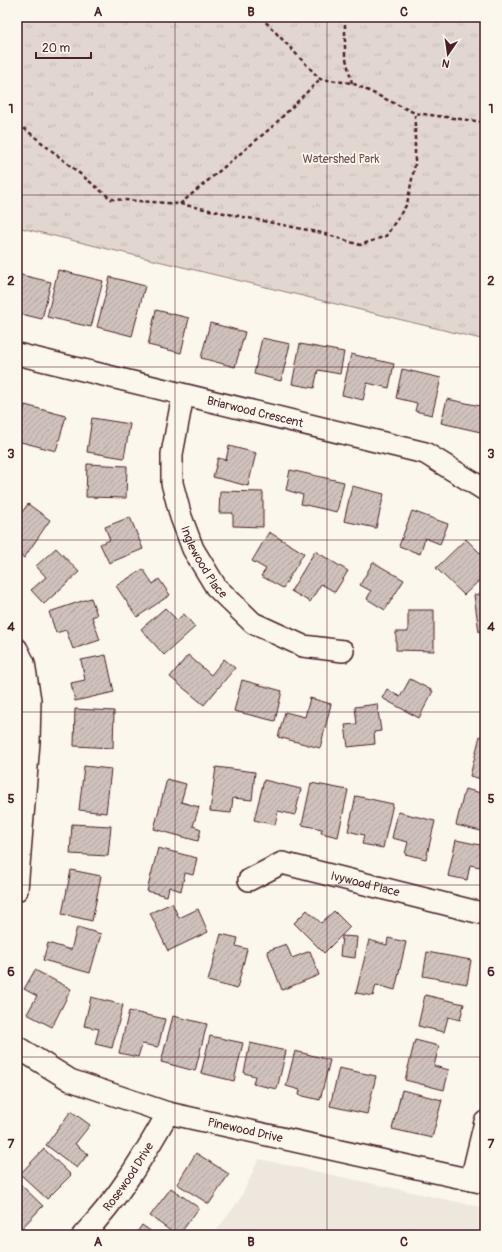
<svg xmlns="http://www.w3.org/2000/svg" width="502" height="1252" viewBox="0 0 502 1252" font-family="Pangolin,sans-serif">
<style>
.built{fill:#eee7de}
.park{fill:url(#park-tufts);stroke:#967b7e}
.building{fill:url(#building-hatch);stroke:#4a1f2b}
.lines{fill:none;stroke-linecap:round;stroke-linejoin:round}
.minor-casing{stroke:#4a1f2b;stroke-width:24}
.path{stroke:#4a1f2b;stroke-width:2.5;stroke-dasharray:4 3;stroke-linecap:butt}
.minor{stroke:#fbf7ec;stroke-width:21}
.grid{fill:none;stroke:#4a1f2b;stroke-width:1;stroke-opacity:0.55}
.labels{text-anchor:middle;stroke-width:3.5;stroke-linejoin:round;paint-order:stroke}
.park-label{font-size:12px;fill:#704d54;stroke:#fbf7ec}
.street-label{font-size:12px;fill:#4a1f2b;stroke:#fbf7ec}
.neatline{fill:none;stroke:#4a1f2b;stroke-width:1.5}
.grid-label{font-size:13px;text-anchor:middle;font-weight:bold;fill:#4a1f2b}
</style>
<defs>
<pattern id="park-tufts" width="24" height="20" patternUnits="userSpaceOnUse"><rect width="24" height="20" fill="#e2d7d0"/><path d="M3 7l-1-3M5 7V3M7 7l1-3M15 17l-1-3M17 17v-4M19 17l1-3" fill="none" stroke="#c3b8b3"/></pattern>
<pattern id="building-hatch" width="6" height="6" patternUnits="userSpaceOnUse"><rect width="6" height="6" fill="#cfc2bc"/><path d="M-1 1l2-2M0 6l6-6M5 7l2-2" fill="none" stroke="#b3a6a2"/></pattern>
</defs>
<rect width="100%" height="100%" fill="#fbf7ec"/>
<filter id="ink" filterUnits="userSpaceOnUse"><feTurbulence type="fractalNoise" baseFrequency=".025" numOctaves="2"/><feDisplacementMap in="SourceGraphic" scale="8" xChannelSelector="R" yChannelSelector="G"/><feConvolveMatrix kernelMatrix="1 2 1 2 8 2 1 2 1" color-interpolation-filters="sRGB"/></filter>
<g filter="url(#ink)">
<polygon class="built" points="259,1159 485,1208 485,1235 213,1235 240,1199"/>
<polygon class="park" points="17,17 485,17 485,340 17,227"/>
<g class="building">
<polygon points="58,270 103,281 91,327 47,317"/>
<polygon points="17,274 51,282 42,319 17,313"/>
<polygon points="110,277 145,286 132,336 97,327"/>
<polygon points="156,310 189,318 181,353 148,345"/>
<polygon points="210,323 245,332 235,367 201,358"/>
<polygon points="262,338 290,344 281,381 254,374"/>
<polygon points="300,344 344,352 340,374 318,370 314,388 292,384"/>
<polygon points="351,354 394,364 389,388 367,383 363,400 342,395"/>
<polygon points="402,369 441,378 432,415 415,411 417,403 396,398"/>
<polygon points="447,399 485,407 485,433 441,423"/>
<polygon points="25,405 66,416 56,451 17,441 17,436"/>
<polygon points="92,418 130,424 124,458 87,452"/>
<polygon points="229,446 256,453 248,486 213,477 218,458 226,460"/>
<polygon points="87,464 127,466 126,498 86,497"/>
<polygon points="290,470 344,482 337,512 301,504 303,495 286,490"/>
<polygon points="352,486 384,494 376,528 344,521"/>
<polygon points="220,491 263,492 263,527 233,526 233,513 219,513"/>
<polygon points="28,504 50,520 24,558 17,553 17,519"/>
<polygon points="412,511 448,524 440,544 425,538 420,554 399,546"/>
<polygon points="130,517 143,549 109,563 100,544 110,540 105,527"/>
<polygon points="269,532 304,553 283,588 261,576 266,569 252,561"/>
<polygon points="466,539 480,553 482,551 485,554 485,575 464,595 436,568"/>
<polygon points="56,548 79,572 44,604 31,590 46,577 36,566"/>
<polygon points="315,551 348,571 335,592 321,584 310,602 291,591"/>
<polygon points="373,562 404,580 385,610 367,599 371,591 360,585"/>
<polygon points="143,569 153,584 159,579 170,595 137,617 116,586"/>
<polygon points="485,593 485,631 479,632 474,595"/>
<polygon points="91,598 97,615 92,617 100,640 73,649 66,630 56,633 49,612"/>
<polygon points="165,608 177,620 184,614 195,627 164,655 141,629"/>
<polygon points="408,610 434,610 434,651 396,650 396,632 408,632"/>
<polygon points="106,655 114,692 75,701 71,683 85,680 81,660"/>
<polygon points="188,655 211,675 224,659 235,668 204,705 170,677"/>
<polygon points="410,679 433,691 419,718 382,698 387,689 400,697"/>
<polygon points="242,680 282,691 275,721 234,711"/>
<polygon points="310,698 331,704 320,748 278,737 285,712 305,717"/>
<polygon points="377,704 381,731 374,732 375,744 348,747 345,725 357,724 355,707"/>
<polygon points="75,709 114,711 113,748 74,746"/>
<polygon points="480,736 485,737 485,780 470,776"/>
<polygon points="84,766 111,769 106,813 79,810"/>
<polygon points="216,767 255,772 252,800 233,798 231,813 210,811"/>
<polygon points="167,779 186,784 181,802 199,807 193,826 201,829 198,841 154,829"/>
<polygon points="264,780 301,789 295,815 278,811 275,825 254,820"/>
<polygon points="311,783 348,790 338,837 321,833 322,829 302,825"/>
<polygon points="465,789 485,794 485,832 456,825"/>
<polygon points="356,796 393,804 383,848 362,844 364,835 348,831"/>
<polygon points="398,812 435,821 426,859 405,854 408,842 392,838"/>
<polygon points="72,824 111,826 108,856 70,854"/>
<polygon points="456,840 485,846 485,868 470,865 467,880 448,876"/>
<polygon points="158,848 197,858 193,875 185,873 181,891 169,887 167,896 147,891"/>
<polygon points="71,870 101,876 92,921 62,914"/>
<polygon points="172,903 179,918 198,909 208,932 168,951 150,913"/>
<polygon points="307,910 321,923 334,911 350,927 324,953 294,923"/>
<polygon points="77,927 101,934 90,973 43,960 48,943 71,950"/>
<polygon points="221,934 238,938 236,946 247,949 237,989 208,981"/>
<polygon points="342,936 357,937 355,958 340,956"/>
<polygon points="388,938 406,942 395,990 376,985 373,996 356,993 369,940 387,945"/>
<polygon points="286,944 292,958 310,951 319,975 282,990 267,951"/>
<polygon points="427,952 471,960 467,984 423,976"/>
<polygon points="35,970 71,989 52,1027 27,1014 37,996 24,989"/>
<polygon points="425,995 464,1004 460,1020 448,1017 444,1032 418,1026"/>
<polygon points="91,997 123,1005 112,1048 95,1044 99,1029 84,1026"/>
<polygon points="129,1011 165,1019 158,1047 142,1044 138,1057 119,1053"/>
<polygon points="173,1016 207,1024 195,1071 161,1062"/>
<polygon points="210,1036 243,1043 234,1081 201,1073"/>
<polygon points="415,1040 439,1046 434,1066 449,1070 444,1090 405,1080"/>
<polygon points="250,1043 286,1051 277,1089 253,1084 255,1076 244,1073"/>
<polygon points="295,1051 330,1060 320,1100 299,1095 300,1090 286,1086"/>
<polygon points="339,1068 376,1076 367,1114 330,1106"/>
<polygon points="402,1090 442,1100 432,1138 392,1129"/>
<polygon points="71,1111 90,1125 75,1144 88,1154 77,1168 46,1145"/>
<polygon points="44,1149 71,1175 47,1199 20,1174"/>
<polygon points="196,1153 229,1174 209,1204 177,1184"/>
<polygon points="17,1181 43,1206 17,1233"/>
<polygon points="171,1188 199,1208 179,1235 176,1235 150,1216"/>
<polygon points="142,1225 156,1235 135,1235"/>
</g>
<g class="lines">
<defs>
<g id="minor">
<path id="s1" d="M 17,354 L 425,453 L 485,490"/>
<path id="s2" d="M 183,395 L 172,454 L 172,483 L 181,517 L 193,549 L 216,587 L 253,623 L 303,646 L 343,651"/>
<polyline points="17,649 24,663 30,700 29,742 17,890"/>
<path id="s3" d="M 249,880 L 282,863 L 485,914"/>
<path id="s4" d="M 17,1047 L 70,1080 L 168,1113 L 485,1183"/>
<polyline points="471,1180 485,1122"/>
<path id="s5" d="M 83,1235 C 118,1199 143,1157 168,1113"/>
</g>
</defs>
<use href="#minor" class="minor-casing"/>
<g class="path">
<polyline points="261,17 320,79 352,83 415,113 483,122 485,123"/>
<polyline points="345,17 345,55 352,83"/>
<polyline points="17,126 25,129 111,199 180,204 322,233 360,245 386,236 407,204 415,164 415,113"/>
<polyline points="180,204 272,127 320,79"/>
</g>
<use href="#minor" class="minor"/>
</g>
</g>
<path class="grid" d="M 175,17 L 175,1235M 327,17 L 327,1235M 17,195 L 485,195M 17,367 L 485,367M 17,540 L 485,540M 17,712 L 485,712M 17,885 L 485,885M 17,1057 L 485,1057"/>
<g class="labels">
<g class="park-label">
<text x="341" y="163">Watershed Park</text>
</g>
<g class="street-label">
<text dy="4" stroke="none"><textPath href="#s1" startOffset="245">Briarwood Crescent</textPath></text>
<text dy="4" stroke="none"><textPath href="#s2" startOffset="175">Inglewood Place</textPath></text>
<text dy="4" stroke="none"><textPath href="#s3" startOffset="123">Ivywood Place</textPath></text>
<text dy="4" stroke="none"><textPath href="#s4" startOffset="245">Pinewood Drive</textPath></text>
<text dy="4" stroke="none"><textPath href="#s5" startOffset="74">Rosewood Drive</textPath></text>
</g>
</g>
<rect width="502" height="1252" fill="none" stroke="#fbf7ec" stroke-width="44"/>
<g transform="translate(448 54) rotate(193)" stroke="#fbf7ec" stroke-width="3" paint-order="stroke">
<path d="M0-3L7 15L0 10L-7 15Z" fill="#4a1f2b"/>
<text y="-6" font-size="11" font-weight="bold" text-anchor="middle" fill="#4a1f2b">N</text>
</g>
<path d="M36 52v6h55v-6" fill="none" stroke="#4a1f2b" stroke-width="2"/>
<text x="42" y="52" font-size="12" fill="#4a1f2b" stroke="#fbf7ec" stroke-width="3" paint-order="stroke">20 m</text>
<rect x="22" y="22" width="458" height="1208" class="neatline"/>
<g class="grid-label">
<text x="98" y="16">A</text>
<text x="251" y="16">B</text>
<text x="404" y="16">C</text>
<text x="11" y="113">1</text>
<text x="491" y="113">1</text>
<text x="11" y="285">2</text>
<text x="491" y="285">2</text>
<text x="11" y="458">3</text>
<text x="491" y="458">3</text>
<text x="11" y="631">4</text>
<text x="491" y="631">4</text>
<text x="11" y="803">5</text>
<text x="491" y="803">5</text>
<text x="11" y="976">6</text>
<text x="491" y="976">6</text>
<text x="11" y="1148">7</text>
<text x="491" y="1148">7</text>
<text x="98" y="1246">A</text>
<text x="251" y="1246">B</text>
<text x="404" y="1246">C</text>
</g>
</svg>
